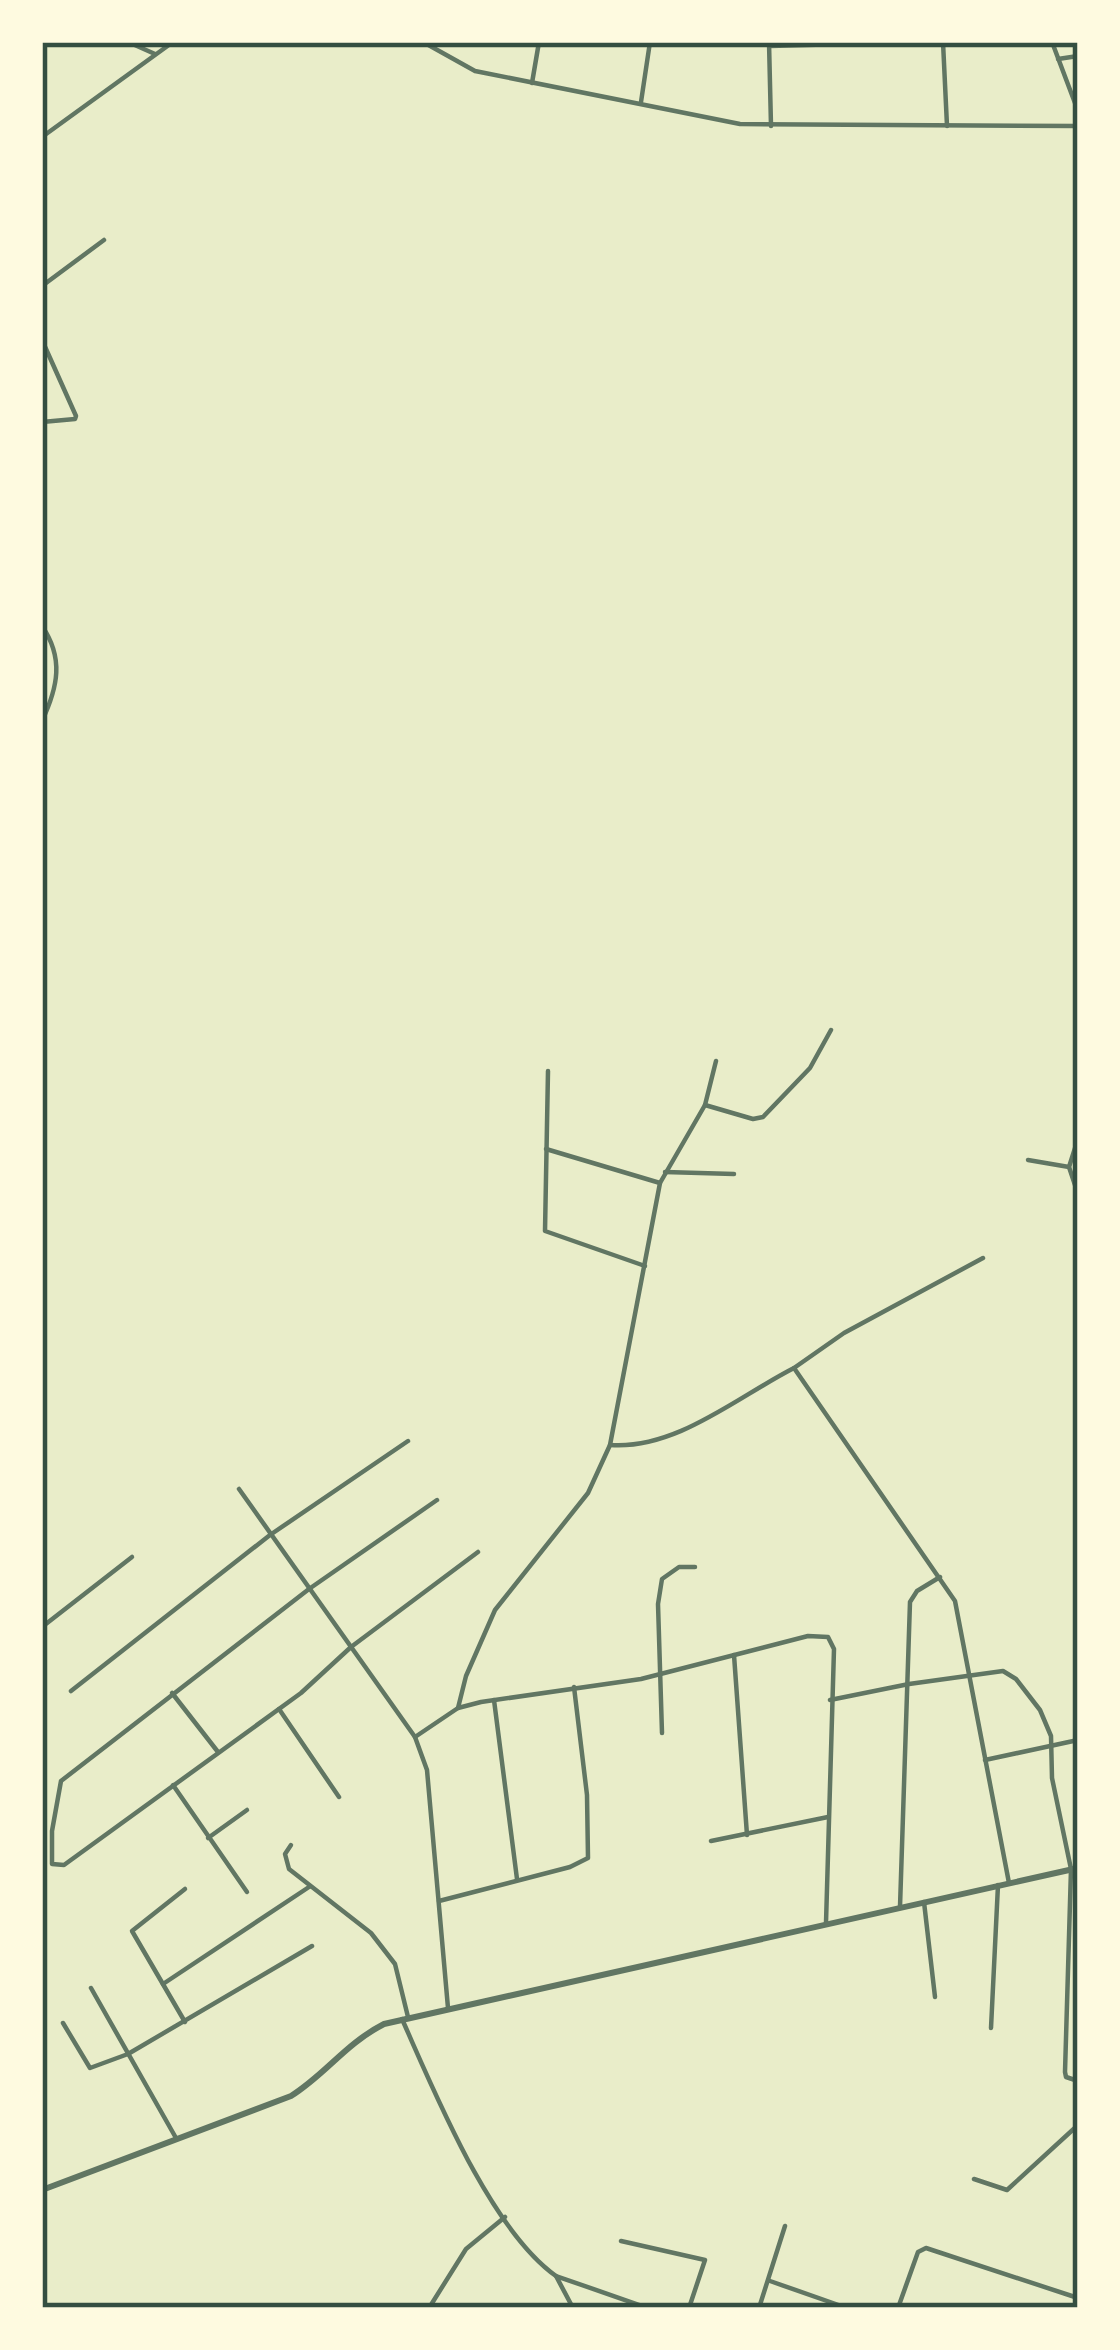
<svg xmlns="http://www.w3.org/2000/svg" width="1120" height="2350" viewBox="0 0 1120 2350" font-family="'Varela Round',sans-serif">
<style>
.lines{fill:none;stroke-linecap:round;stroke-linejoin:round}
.minor{stroke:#617663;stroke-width:4.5}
.tertiary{stroke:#617663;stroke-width:6}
.neatline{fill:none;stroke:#344e41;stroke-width:4.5}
</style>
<rect width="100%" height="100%" fill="#e9edc9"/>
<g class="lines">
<g class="minor">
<polyline points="128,42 155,54"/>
<polyline points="423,42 475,71 740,124 1078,126"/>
<polyline points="769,42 771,126"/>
<polyline points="943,42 947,126"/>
<polyline points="1052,42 1078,111"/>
<polyline points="770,46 917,42"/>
<polyline points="1058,59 1078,56"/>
<polyline points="532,83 539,42"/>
<polyline points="641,102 650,42"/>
<polyline points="42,137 173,42"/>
<polyline points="42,286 104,240"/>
<polyline points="42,340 76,416 75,419 42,422"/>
<path d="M 42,626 C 64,658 58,687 42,721"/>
<polyline points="548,1071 545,1231 645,1266"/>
<polyline points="1078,1099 1076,1145 1069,1167 1078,1194"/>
<polyline points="705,1105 753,1119 763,1117 810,1068 831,1030"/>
<polyline points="546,1149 660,1183"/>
<polyline points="1028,1160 1069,1167"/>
<polyline points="665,1172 734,1174"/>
<polyline points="983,1258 844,1333 794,1368 955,1601 1009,1883"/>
<path d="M 610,1445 C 676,1450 737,1397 794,1368"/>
<polyline points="239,1489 415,1737 427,1770 448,2008"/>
<polyline points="437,1500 309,1589 61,1781 52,1831 52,1864 64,1865 301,1693 351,1647 478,1552"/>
<polyline points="42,1627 132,1557"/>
<polyline points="734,1655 747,1835"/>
<polyline points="71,1691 270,1535 408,1441"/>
<polyline points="172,1693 218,1752"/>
<polyline points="494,1700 517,1879"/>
<polyline points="830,1700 909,1684 1003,1671 1016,1679 1040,1710 1051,1736 1052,1778 1071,1869 1065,2072 1066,2077 1078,2081"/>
<polyline points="458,1708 466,1676 495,1610 588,1493 610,1445 660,1183 705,1105 716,1061"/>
<polyline points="279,1709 339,1797"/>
<polyline points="662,1733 658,1604 662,1579 679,1567 695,1567"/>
<polyline points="415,1737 458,1708 481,1702 641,1679 808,1636 828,1637 834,1649 826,1923"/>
<polyline points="985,1760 1078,1740"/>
<polyline points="173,1785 247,1892"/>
<polyline points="208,1838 247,1810"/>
<polyline points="711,1841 828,1817"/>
<polyline points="291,1845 285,1854 289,1869 371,1933 395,1964 408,2017"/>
<polyline points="185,1889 132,1931 185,2022"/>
<polyline points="439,1901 570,1867 588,1858 587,1795 574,1687"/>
<polyline points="924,1902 935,1997"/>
<polyline points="900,1907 910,1602 917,1591 940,1577"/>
<polyline points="163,1984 309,1887"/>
<polyline points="91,1988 176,2138"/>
<path d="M 402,2019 C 435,2093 490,2229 556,2276 L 648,2308"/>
<polyline points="63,2023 90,2068 128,2054 312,1946"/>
<polyline points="991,2028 998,1885"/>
<polyline points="974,2179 1007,2190 1078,2125"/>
<polyline points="621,2241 705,2260 689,2308"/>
<polyline points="556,2276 573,2308"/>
<polyline points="770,2281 847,2308"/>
<polyline points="429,2308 466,2249 505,2217"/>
<polyline points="759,2308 785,2226"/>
<polyline points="898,2308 918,2252 926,2248 1078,2298"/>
</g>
<path class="tertiary" d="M 42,2190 L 291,2096 C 326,2074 345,2044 384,2024 L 1078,1868"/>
</g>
<rect width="1120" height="2350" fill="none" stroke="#fefae0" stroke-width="90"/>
<rect x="45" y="45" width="1030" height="2260" class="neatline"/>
</svg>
